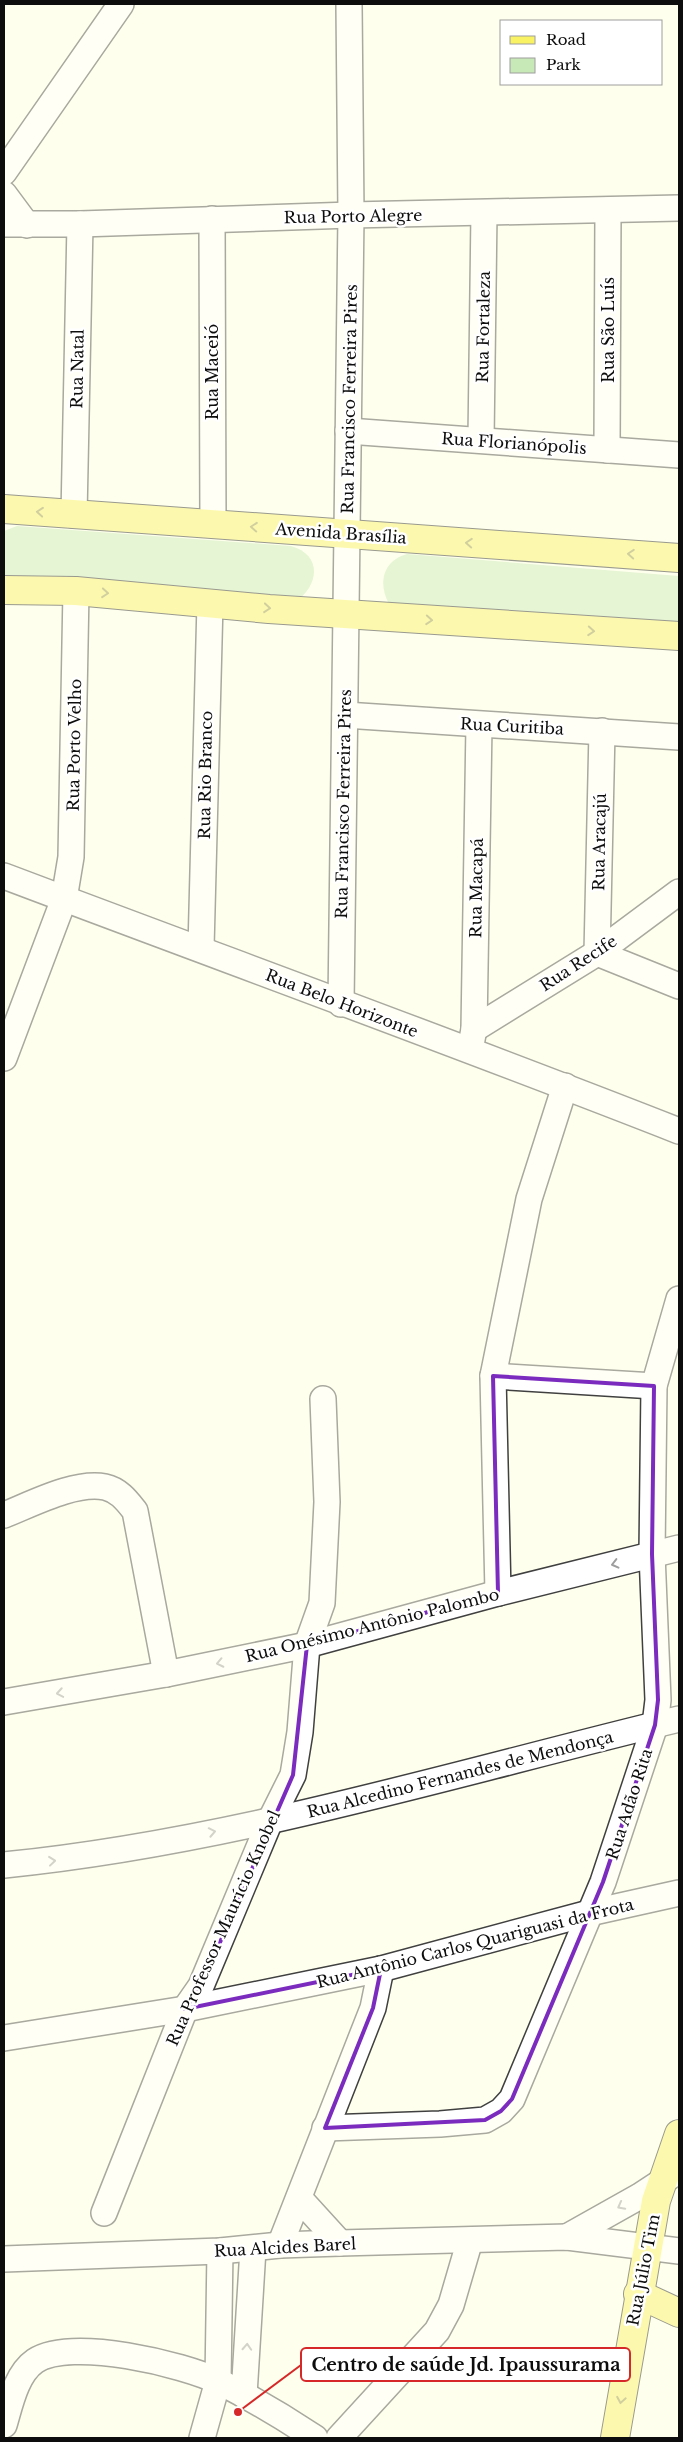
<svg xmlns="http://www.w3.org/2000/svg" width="683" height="2442" viewBox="0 0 683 2442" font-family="'Libre Baskerville',serif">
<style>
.green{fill:#c7e9b7}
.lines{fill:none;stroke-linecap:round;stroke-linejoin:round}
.minor-casing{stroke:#404040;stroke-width:28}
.major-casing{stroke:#1e1e1e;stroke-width:30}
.minor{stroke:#fff;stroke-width:25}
.major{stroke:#f9f263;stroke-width:28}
.oneway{stroke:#9b9641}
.oneway2{stroke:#9e9e9e}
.marked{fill:none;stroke:#7b2cbf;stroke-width:4;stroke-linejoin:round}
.labels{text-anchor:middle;stroke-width:5;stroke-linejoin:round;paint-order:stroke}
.street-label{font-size:16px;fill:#0d0d0d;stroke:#fff}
.leader{fill:none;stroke:#d62828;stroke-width:2}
.callout-dot{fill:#d62828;stroke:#fff;stroke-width:2}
.callout{fill:#fff;stroke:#d62828;stroke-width:2}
.callout-label{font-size:18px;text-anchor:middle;font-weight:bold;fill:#0d0d0d}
</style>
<rect width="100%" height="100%" fill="#ffffed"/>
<g class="green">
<path d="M 17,526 L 291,546 C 323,555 319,586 295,602 L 4,578 L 4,531 Z"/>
<path d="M 407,554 L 679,576 L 679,631 L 389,604 C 378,584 382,561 407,554 Z"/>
</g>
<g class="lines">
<defs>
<g id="minor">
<polyline points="4,172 121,4"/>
<polyline points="4,194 27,225"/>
<polyline points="212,219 213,524"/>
<polyline points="4,224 80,224 351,215 679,208"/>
<polyline points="348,431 679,455"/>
<polyline points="481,440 484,213"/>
<polyline points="607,450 608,210"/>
<polyline points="74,515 80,224"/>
<polyline points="345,715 679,737"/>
<polyline points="602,731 597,953 679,986"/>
<path d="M 4,876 C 229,961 455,1043 679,1131"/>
<polyline points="201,948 210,603"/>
<polyline points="341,1004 351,215 349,4"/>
<polyline points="474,1029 597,953 679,892"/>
<polyline points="470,1050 474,1029 479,725"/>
<polyline points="4,1058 64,899 71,857 76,591"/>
<polyline points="493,1376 654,1386"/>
<path d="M 4,1515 C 32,1504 75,1481 105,1487 C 119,1490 127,1501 135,1511 L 166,1674"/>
<polyline points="498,1593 493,1376 529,1199 565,1086"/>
<polyline points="4,1702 166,1674 307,1645 498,1593 679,1548"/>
<path d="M 4,1865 C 234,1842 455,1773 679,1719"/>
<polyline points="4,2038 185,2009 381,1969 589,1913 679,1893"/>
<polyline points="325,2128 440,2124 485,2120 501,2111 512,2099 603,1882 655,1725 658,1700 652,1554 654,1386 679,1299"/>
<polyline points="299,2198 340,2243"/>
<polyline points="104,2213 185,2009 201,1986 270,1821 293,1775 300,1732 307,1645 322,1603 327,1502 323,1399"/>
<polyline points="567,2237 640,2196 672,2175"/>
<polyline points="280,2245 373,2008 381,1969"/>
<polyline points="4,2259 220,2251 280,2245 340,2243 567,2237 679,2251"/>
<polyline points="244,2395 253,2249"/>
<path d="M 4,2425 C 10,2405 16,2374 35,2361 C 71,2337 183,2364 220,2382 C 253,2399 285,2418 315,2438"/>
<polyline points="202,2438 218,2381 220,2251"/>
<polyline points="339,2438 437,2331 451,2305 470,2240"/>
</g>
<g id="major">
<polyline points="4,509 679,558"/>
<polyline points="4,590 76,591 269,609 679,636"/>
<polyline points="638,2294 679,2313"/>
<polyline points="615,2438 656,2201 679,2134"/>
</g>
</defs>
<use href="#minor" class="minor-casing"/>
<use href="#major" class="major-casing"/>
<use href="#minor" class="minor"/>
<use href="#major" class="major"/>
</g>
<defs><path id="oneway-chevron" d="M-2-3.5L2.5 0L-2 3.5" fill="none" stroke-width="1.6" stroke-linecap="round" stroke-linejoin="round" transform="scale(1.25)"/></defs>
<g class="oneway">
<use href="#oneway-chevron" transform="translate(40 512) rotate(-175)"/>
<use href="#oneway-chevron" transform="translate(254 527) rotate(-176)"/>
<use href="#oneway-chevron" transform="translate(469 543) rotate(-176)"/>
<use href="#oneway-chevron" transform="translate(631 554) rotate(-176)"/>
<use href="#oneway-chevron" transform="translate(105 593) rotate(5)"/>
<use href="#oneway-chevron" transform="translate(267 608) rotate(5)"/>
<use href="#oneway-chevron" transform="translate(429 620) rotate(4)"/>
<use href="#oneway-chevron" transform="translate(591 631) rotate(4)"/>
<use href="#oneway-chevron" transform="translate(621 2400) rotate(100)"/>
</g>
<g class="oneway2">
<use href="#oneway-chevron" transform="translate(615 1564) rotate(166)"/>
<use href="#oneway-chevron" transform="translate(220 1663) rotate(168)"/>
<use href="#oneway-chevron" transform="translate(60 1693) rotate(170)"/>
<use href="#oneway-chevron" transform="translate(212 1832) rotate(-11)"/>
<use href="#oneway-chevron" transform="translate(52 1861) rotate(-6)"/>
<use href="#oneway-chevron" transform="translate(621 2206) rotate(152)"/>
<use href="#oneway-chevron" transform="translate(247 2347) rotate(-87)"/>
</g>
<path d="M0 0H683V2442H0ZM 493,1376 L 654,1386 L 652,1554 L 658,1700 L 655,1725 L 603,1882 L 512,2099 L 501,2111 L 485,2120 L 325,2128 L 373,2008 L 381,1969 L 185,2009 L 201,1986 L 293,1775 L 307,1645 L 498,1593 Z" fill="#ffffed" fill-opacity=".55" fill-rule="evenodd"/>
<path class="marked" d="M 493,1376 L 654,1386 L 652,1554 L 658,1700 L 655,1725 L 603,1882 L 512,2099 L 501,2111 L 485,2120 L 325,2128 L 373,2008 L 381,1969 L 185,2009 L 201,1986 L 293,1775 L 307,1645 L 498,1593 Z"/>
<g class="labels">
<g class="street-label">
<text transform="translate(353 216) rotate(-1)" y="6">Rua Porto Alegre</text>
<text transform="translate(483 327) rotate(-89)" y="6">Rua Fortaleza</text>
<text transform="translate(608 330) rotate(-90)" y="6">Rua São Luís</text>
<text transform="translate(77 369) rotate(-89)" y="6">Rua Natal</text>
<text transform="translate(212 372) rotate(-90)" y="6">Rua Maceió</text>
<text transform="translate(349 399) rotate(-89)" y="6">Rua Francisco Ferreira Pires</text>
<text transform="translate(514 443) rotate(4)" y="6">Rua Florianópolis</text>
<text transform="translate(341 533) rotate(4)" y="6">Avenida Brasília</text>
<text transform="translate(512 726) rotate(3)" y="6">Rua Curitiba</text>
<text transform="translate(74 745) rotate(-89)" y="6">Rua Porto Velho</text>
<text transform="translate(205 775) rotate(-89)" y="6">Rua Rio Branco</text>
<text transform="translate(343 804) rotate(-89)" y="6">Rua Francisco Ferreira Pires</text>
<text transform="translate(599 842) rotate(-89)" y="6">Rua Aracajú</text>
<text transform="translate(476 888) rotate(-89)" y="6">Rua Macapá</text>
<text transform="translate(578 963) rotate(-33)" y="6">Rua Recife</text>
<text transform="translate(342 1003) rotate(21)" y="6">Rua Belo Horizonte</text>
<text transform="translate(372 1625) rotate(-14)" y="6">Rua Onésimo Antônio Palombo</text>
<text transform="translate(460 1774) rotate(-14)" y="6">Rua Alcedino Fernandes de Mendonça</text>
<text transform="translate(629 1804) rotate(-72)" y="6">Rua Adão Rita</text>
<text transform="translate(223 1928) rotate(-66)" y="6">Rua Professor Maurício Knobel</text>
<text transform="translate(475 1943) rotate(-14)" y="6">Rua Antônio Carlos Quariguasi da Frota</text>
<text transform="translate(285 2247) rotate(-3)" y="6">Rua Alcides Barel</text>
<text transform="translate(643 2270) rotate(-79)" y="6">Rua Júlio Tim</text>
</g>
</g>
<path class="leader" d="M238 2412L301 2365"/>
<circle class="callout-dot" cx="238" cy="2412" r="5"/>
<rect class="callout" x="301" y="2348" width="329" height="33" rx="5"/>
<g class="callout-label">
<text x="466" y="2371">Centro de saúde Jd. Ipaussurama</text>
</g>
<rect width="683" height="2442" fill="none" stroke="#0d0d0d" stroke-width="10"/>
<rect x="500" y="20" width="162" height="65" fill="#ffffff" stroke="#9e9e9e"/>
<rect x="510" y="36" width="25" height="8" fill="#f9f263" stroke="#9e9e9e"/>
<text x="546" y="45" font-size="15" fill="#0d0d0d">Road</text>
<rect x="510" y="58" width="25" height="15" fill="#c7e9b7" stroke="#9e9e9e"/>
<text x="546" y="70" font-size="15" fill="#0d0d0d">Park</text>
</svg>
